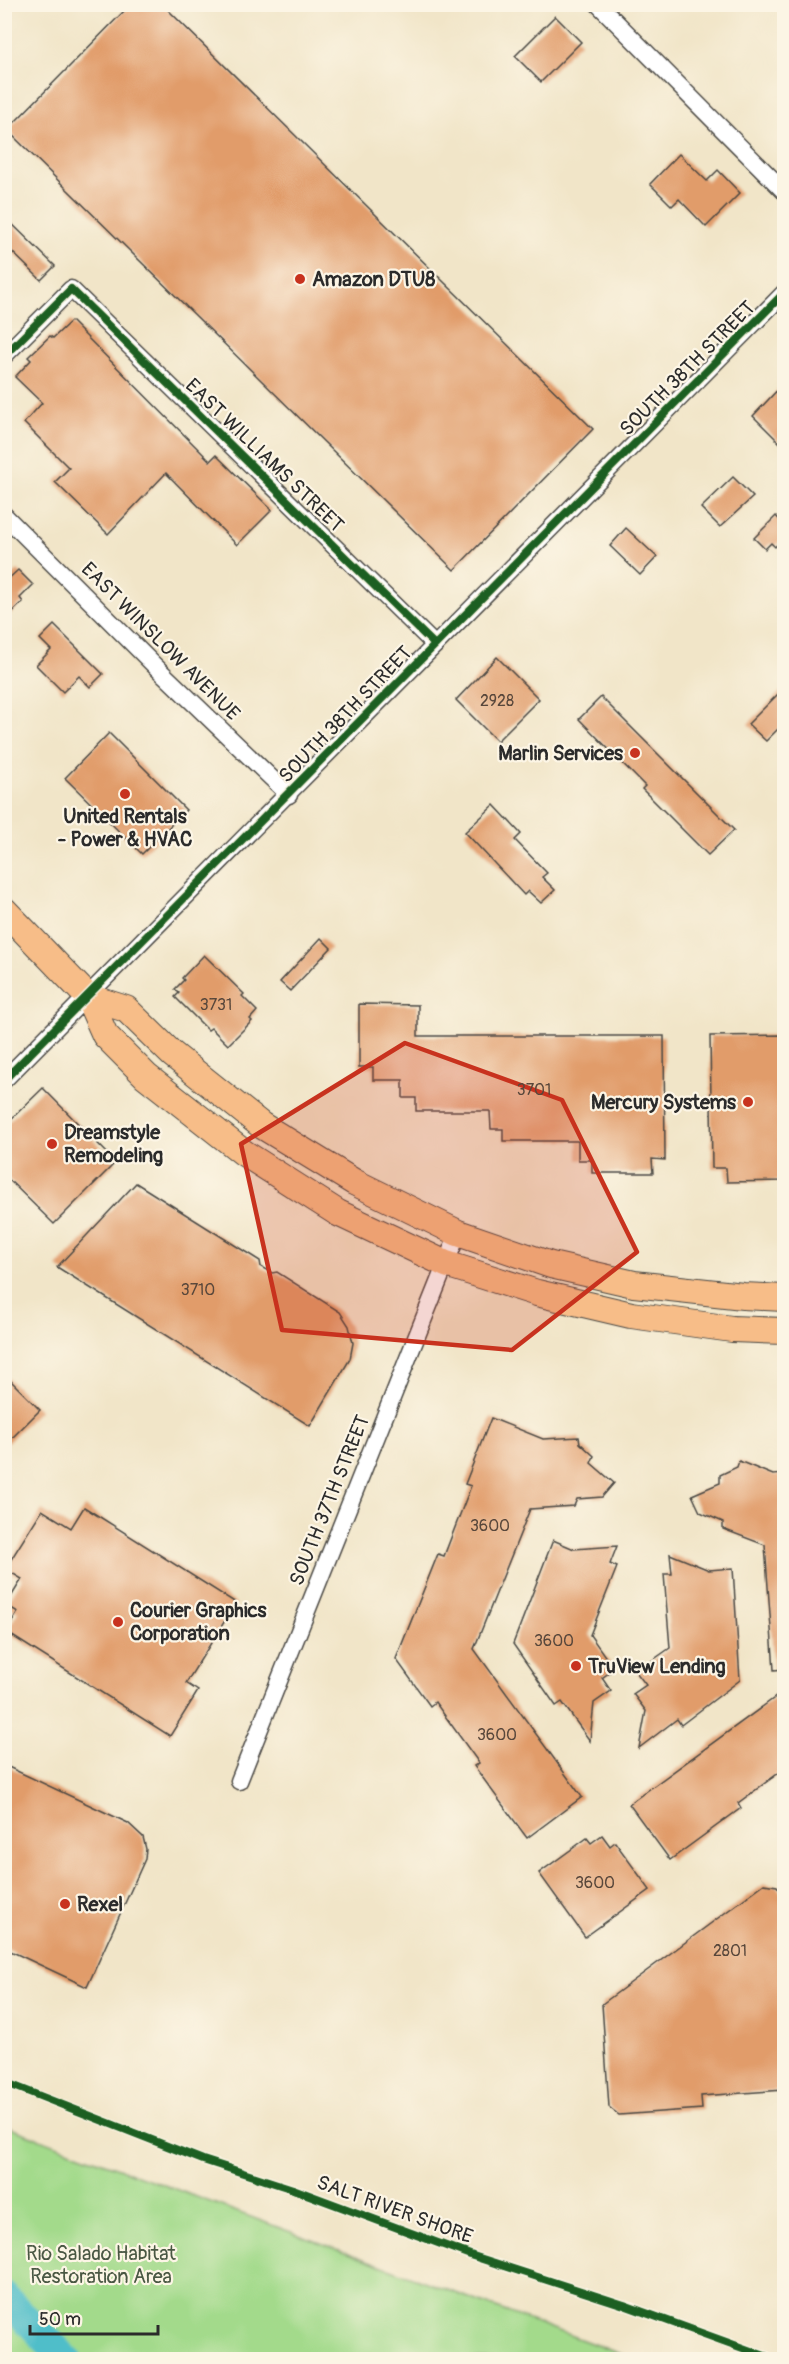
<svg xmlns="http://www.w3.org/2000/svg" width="789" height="2364" viewBox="0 0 789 2364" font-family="Pangolin,sans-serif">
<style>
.green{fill:#a3da8b;stroke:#67825b;stroke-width:1.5}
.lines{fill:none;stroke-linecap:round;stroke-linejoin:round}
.river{stroke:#50bec9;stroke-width:30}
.building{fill:#e19c6a}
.minor-casing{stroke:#494743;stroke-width:19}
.primary-casing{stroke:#494743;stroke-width:28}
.minor{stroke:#fff;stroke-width:16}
.primary{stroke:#f7bd88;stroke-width:26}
.cycleway-casing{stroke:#fcf5e5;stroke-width:11}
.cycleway{stroke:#1b5e20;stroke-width:8}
.marked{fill:#c8321e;fill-opacity:0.2;stroke:#c8321e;stroke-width:4.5;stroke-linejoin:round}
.poi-dot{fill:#c8321e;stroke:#fcf5e5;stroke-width:2}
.labels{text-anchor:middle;stroke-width:4.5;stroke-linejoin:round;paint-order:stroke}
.number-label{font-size:16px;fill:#58473b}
.poi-label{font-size:20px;font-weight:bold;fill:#2b2b2b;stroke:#fcf5e5;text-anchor:start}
.street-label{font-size:20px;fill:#2b2b2b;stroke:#fcf5e5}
.park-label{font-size:20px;fill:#495743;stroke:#fcf5e5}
</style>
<rect width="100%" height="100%" fill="#fcf5e5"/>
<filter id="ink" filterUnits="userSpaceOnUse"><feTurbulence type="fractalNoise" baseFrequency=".0167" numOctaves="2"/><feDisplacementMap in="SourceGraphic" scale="12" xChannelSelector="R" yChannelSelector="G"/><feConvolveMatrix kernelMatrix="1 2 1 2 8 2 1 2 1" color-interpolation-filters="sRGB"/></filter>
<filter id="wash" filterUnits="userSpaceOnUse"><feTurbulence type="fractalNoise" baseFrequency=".008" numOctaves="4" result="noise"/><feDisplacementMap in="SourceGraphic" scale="24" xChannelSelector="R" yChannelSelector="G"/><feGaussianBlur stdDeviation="1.35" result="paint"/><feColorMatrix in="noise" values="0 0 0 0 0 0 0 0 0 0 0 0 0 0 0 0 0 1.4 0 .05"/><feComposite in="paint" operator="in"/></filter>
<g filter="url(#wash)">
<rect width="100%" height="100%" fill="#f1e5c8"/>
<polygon class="green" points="4,2126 5,2126 634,2359 5,2359"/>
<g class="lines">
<polyline class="river" points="4,2297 67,2360"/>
</g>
<g id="blocks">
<g class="building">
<polygon points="131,4 162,4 593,429 454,570 7,130"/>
<polygon points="555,16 581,42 541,82 515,56"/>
<polygon points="679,154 707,181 718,170 740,193 706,227 679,199 672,206 650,184"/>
<polygon points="4,216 55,266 41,280 4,244"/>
<polygon points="71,321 210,461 216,455 272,510 237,545 166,473 108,534 55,482 69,468 24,423 42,403 15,377 31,360 28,357 50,336 53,338"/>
<polygon points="784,383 784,447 753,416"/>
<polygon points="733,477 753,497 720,527 701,508"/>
<polygon points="776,516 784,525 784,537 775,547 771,543 765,549 754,538"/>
<polygon points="626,528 657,557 640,575 610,546"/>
<polygon points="18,570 33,585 20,598 23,602 4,620 4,583"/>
<polygon points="54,625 103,674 90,687 79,676 63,692 36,665 51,650 40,639"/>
<polygon points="497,657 539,699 497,741 456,700"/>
<polygon points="784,688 784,723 766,741 748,724"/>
<polygon points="601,697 734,830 708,855 642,789 645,786 579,719"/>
<polygon points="109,733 186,810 142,854 65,778"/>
<polygon points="494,805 521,834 515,840 547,873 542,877 555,890 541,903 528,891 524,895 465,832"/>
<polygon points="321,938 331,948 290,991 280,982"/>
<polygon points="204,955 244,994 242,996 257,1011 250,1019 252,1021 228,1045 211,1028 208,1030 175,997 179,993 175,989 184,980 182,978"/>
<polygon points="359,1004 418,1005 418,1036 664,1036 665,1160 652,1159 653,1173 592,1173 592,1160 578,1160 578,1141 503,1141 503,1129 491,1129 490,1111 416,1111 416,1098 403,1098 403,1080 373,1080 373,1067 359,1067"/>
<polygon points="784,1035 784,1181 727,1182 726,1168 712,1168 710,1036"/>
<polygon points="43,1088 116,1162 54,1224 4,1175 4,1126"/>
<polygon points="136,1183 260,1261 261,1267 272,1273 277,1272 340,1312 349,1326 353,1343 350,1359 310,1426 57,1267"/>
<polygon points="4,1374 40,1410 4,1446"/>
<polygon points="491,1418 543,1439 579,1437 580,1443 594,1456 591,1463 614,1483 602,1497 577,1499 574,1506 530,1509 474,1649 582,1797 527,1838 474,1766 479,1763 435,1702 430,1706 396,1659 438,1554 444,1556 471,1486 465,1484"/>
<polygon points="739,1461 773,1475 784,1474 784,1669 774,1670 765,1545 723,1529 723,1522 700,1512 692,1495 720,1483 720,1475 737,1467"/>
<polygon points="84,1507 236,1603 186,1683 198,1691 170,1736 6,1632 18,1612 6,1605 22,1579 5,1569 42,1510 71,1528"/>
<polygon points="553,1540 574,1549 617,1546 610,1564 617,1567 590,1635 614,1669 602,1678 611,1691 594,1703 590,1741 562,1702 556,1706 513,1644"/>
<polygon points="670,1554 709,1570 733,1568 740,1680 681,1725 677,1719 639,1748 646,1711 633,1694 646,1685 636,1672 670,1648 664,1574 672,1574"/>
<polygon points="784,1691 784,1769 738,1803 741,1808 670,1860 629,1804"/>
<polygon points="4,1765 128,1823 143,1837 146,1849 145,1859 87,1987 4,1948"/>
<polygon points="602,1835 610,1846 615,1842 650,1890 585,1937 539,1873 587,1838 591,1843"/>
<polygon points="764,1884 777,1886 784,1896 784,2090 701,2096 702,2109 619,2115 609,2107 602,2004"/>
</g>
</g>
</g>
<g filter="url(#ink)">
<use href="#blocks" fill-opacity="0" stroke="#494743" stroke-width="1.5"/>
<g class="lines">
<defs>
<g id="minor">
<polyline points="598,4 784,191"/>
<polyline points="4,356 71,289 435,645"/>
<polyline points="4,515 154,665 289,795"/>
<polyline points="4,1080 784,293"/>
<polyline points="239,1781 458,1233"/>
</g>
<g id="primary">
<polyline points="4,910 88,997 105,1035 146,1076 244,1153 338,1213 446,1264 537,1293 631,1315 732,1329 784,1331"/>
<polyline points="88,997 126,1009 172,1054 261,1125 354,1182 458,1233 551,1265 634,1284 743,1296 784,1298"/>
</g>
</defs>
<use href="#minor" class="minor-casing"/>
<use href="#primary" class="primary-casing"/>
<use href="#minor" class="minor"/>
<use href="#primary" class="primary"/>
<defs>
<g id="cycleway">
<polyline points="4,356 71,289 435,645"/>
<polyline points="4,1080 784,293"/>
<polyline points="4,2082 203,2160 293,2189 473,2256 624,2305 776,2360"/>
</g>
</defs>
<use href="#cycleway" class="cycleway-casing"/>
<use href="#cycleway" class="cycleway"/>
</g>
</g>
<path class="marked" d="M 405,1043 L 562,1100 L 637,1252 L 512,1350 L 282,1330 L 241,1144 Z"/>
<g class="poi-dot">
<circle cx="300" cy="279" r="6"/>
<circle cx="635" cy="753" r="6"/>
<circle cx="125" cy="794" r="6"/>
<circle cx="748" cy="1102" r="6"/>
<circle cx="52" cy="1144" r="6"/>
<circle cx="118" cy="1622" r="6"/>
<circle cx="576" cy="1666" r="6"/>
<circle cx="65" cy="1904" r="6"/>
</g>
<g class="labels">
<g class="number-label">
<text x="497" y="706">2928</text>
<text x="216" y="1010">3731</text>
<text x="534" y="1095">3701</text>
<text x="198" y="1295">3710</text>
<text x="490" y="1531">3600</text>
<text x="554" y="1646">3600</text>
<text x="497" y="1740">3600</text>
<text x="595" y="1888">3600</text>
<text x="730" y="1956">2801</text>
</g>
<g class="poi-label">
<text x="312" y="286">Amazon DTU8</text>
<text x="623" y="760" text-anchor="end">Marlin Services</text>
<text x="125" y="823" text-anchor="middle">United Rentals<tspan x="125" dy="23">- Power &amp; HVAC</tspan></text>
<text x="736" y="1109" text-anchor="end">Mercury Systems</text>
<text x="64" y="1139">Dreamstyle<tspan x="64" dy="23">Remodeling</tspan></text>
<text x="130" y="1617">Courier Graphics<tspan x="130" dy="23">Corporation</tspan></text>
<text x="588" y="1673">TruView Lending</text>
<text x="77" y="1911">Rexel</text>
</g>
<g class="street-label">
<text transform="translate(687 368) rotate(-45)" y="7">SOUTH 38TH STREET</text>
<text transform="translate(265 455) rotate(44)" y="7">EAST WILLIAMS STREET</text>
<text transform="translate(161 641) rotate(45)" y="7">EAST WINSLOW AVENUE</text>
<text transform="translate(345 714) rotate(-46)" y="7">SOUTH 38TH STREET</text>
<text transform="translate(329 1500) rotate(-68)" y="7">SOUTH 37TH STREET</text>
<text transform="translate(395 2209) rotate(20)" y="7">SALT RIVER SHORE</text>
</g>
<g class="park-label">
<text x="101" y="2260">Rio Salado Habitat<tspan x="101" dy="23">Restoration Area</tspan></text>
</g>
</g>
<rect width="789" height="2364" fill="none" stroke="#fcf5e5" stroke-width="24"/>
<path d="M30 2325v9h128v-9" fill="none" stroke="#2b2b2b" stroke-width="3"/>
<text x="39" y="2325" font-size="18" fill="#2b2b2b" stroke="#fcf5e5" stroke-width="4.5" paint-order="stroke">50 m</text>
</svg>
